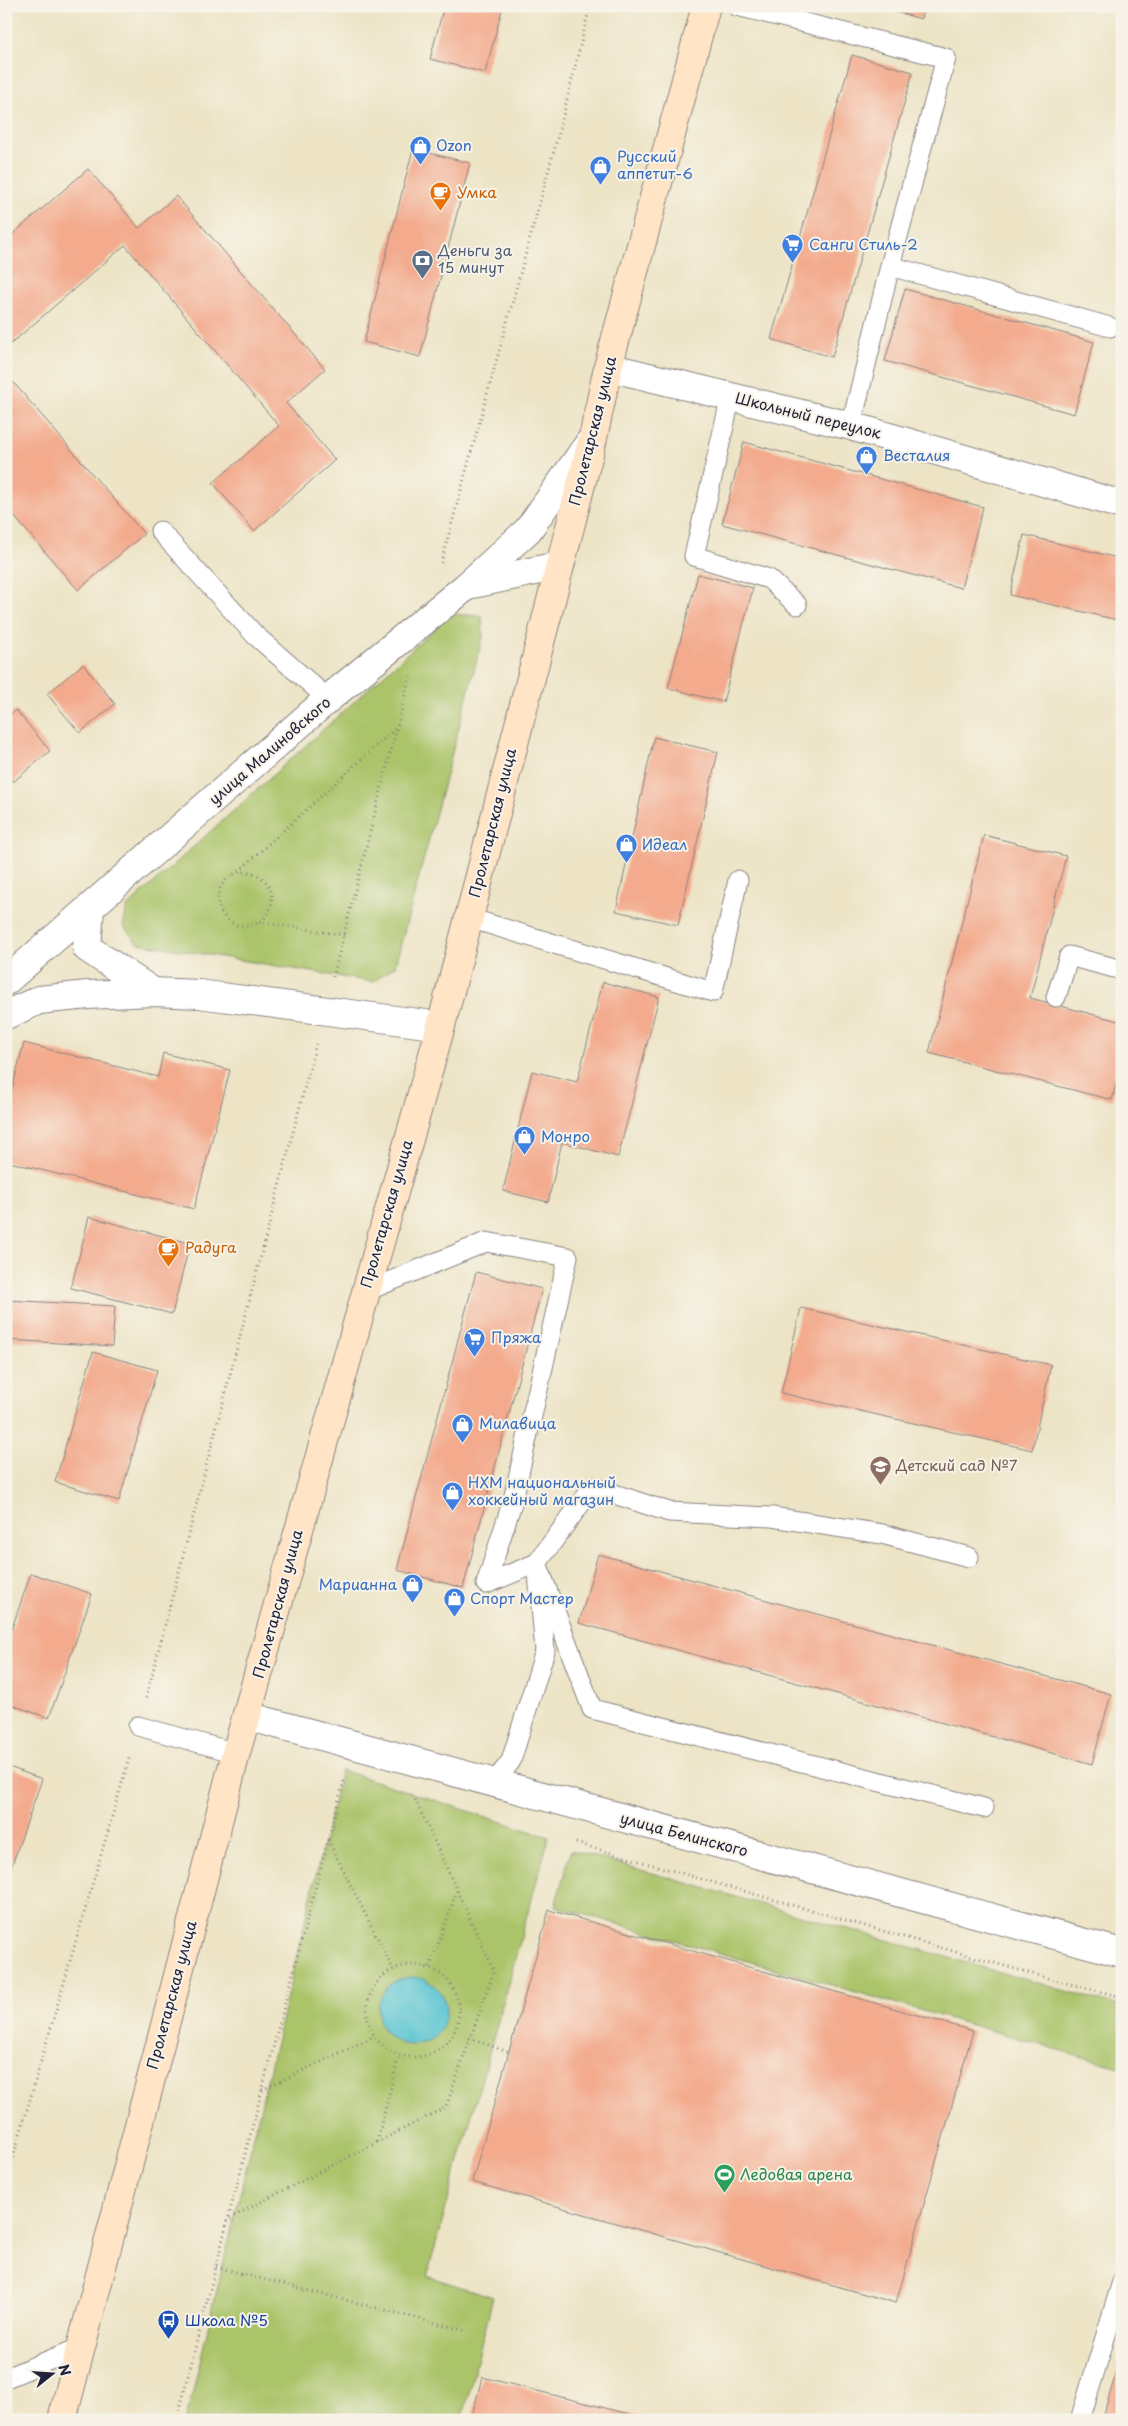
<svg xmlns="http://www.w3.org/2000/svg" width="1128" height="2426" viewBox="0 0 1128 2426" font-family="'Playpen Sans',sans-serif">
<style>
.green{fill:#abc46a;stroke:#667352}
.water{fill:#59c5d2;stroke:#3e7486}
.building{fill:#f3aa8d}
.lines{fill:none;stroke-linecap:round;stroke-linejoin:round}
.service-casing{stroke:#888380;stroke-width:21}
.minor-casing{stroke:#888380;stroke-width:30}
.tertiary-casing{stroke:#888380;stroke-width:30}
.secondary-casing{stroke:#888380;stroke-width:30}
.path{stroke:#888380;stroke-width:3;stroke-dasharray:1 4;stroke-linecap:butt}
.service{stroke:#fff;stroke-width:19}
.minor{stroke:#fff;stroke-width:28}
.tertiary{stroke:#fff;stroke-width:28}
.secondary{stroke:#ffe4c6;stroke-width:28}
.labels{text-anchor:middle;stroke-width:4;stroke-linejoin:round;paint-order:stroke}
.shop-label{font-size:15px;fill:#366cbe;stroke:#f7f3e8;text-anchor:start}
.food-label{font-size:15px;fill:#c56008;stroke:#f7f3e8;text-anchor:start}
.service-label{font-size:15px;fill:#4e5e75;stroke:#f7f3e8;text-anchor:start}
.street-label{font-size:15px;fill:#22223b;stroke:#f7f3e8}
.education-label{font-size:15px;fill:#785e54;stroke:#f7f3e8;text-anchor:start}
.leisure-label{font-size:15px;fill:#27864d;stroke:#f7f3e8;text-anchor:start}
.transit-label{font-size:15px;fill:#164399;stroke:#f7f3e8;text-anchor:start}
</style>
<rect width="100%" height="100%" fill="#f7f3e8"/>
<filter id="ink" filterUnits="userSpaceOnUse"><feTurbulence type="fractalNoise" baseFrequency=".02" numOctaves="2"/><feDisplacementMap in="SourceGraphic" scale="10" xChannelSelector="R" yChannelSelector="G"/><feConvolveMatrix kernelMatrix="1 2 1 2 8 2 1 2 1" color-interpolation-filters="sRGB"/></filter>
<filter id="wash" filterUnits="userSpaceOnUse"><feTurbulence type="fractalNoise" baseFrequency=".0096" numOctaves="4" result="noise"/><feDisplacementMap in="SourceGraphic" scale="20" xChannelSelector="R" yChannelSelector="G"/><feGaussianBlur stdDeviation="1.12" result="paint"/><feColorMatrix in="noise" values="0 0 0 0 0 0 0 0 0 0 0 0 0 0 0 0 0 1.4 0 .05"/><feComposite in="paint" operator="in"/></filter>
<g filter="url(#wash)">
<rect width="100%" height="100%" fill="#ede4c6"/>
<g class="green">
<polygon points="451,614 482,616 483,637 395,966 373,982 137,943 123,926 127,907"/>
<polygon points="341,1770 549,1837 427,2276 493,2297 462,2420 186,2420"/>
<polygon points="571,1850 1122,2007 1122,2068 555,1906"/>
</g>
<circle class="water" cx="412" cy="2011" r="34"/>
<g id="blocks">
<g class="building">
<polygon points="444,6 503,6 485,73 430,59"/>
<polygon points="875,6 924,6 921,19"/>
<polygon points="852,55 913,72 832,357 771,339"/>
<polygon points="413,149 470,163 420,357 364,342"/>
<polygon points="88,169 139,228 176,196 325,369 286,403 335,460 254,531 213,483 279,426 125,245 6,348 6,240"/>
<polygon points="905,289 1094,342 1074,414 885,361"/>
<polygon points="6,374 144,534 78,590 6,507"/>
<polygon points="744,442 983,507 961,588 722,524"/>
<polygon points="1024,535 1122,559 1122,621 1010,595"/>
<polygon points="698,574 753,588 723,702 668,688"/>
<polygon points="83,664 115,704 80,733 47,694"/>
<polygon points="16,710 50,751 13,782 6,774 6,718"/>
<polygon points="654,737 718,752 678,925 616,911"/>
<polygon points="984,835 1066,856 1030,998 1122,1022 1122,1061 1112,1100 929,1053"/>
<polygon points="603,982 659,997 618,1157 562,1142 548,1202 503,1191 532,1071 577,1082"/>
<polygon points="24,1043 158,1077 163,1053 230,1070 194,1209 6,1161 6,1112"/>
<polygon points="89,1217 190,1243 172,1314 71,1288"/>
<polygon points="476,1272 542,1289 463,1588 397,1570"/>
<polygon points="6,1300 115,1306 112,1346 6,1340"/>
<polygon points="801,1308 1051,1365 1032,1450 781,1393"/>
<polygon points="93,1352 157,1370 119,1501 55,1482"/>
<polygon points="598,1554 1111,1694 1092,1764 579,1623"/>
<polygon points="31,1573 92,1594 49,1718 6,1703 6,1645"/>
<polygon points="6,1766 42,1779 7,1879 6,1879"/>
<polygon points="549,1910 973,2031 896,2303 472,2182"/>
<polygon points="1122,2354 1122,2420 1103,2420 1107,2403"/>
<polygon points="482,2377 649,2419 649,2420 471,2420"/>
</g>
</g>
</g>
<g filter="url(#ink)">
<use href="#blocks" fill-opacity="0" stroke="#888380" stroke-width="1"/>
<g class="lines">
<defs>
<g id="service">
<polyline points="737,6 946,58 890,266 851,426"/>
<polyline points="890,266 1110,327"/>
<polyline points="731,396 694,556 769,579 797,605"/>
<polyline points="160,531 255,635 328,699"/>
<polyline points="469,918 713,992 738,880"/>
<polyline points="1056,997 1069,956 1122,970"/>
<polyline points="364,1292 486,1242 568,1257 513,1500 486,1584 537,1563 592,1709 984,1808"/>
<polyline points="138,1726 236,1753"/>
<polyline points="494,1783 511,1761 545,1651 537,1563 593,1487 669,1512 772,1517 882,1534 969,1557"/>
<polyline points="6,2378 79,2348"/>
<polyline points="1080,2420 1122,2282"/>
</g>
<g id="minor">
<polyline points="608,367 851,426 1122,505"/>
<polyline points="468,585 558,566"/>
<polyline points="90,909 87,948 153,992"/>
<polyline points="6,981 328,699 468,585 528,530 592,439"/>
<polyline points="6,1015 39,1000 88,995 153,992 199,994 441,1026"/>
</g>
<polyline id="tertiary" points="247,1716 1122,1953"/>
<polyline id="secondary" points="62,2420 236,1753 441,1026 593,438 608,367 706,6"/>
</defs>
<use href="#service" class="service-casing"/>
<use href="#minor" class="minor-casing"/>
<use href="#tertiary" class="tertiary-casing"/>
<use href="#secondary" class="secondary-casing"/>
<g class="path">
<polyline points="441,563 559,132 590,6"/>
<polyline points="239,871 398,726"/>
<circle cx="245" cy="899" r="27"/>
<polyline points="259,922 345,935"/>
<polyline points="333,977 410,676"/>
<polyline points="146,1698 316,1044"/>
<polyline points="345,1776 228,2219 446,2107 494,1971 414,1797"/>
<polyline points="328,1840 393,1969"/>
<polyline points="576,1843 1054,1980 1122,1997"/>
<circle cx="413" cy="2011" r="46"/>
<polyline points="430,1967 457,1891"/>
<polyline points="469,2038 508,2052"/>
<polyline points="262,2090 375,2036"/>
<polyline points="377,2142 399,2055"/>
<polyline points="6,2182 130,1755"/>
<polyline points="216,2267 467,2331"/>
<polyline points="177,2420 228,2219"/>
</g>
<use href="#service" class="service"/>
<use href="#minor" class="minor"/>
<use href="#tertiary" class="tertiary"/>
<use href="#secondary" class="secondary"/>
</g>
</g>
<defs>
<symbol id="shop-pin" viewBox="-11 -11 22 30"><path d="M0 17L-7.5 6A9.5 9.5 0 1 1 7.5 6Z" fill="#3f7fe0" stroke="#f7f3e8"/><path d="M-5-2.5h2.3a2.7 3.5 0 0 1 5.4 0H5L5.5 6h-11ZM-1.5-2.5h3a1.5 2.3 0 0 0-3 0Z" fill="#fff"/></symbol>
<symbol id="cafe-pin" viewBox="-11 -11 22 30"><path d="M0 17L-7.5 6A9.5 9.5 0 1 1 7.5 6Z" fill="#e8710a" stroke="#f7f3e8"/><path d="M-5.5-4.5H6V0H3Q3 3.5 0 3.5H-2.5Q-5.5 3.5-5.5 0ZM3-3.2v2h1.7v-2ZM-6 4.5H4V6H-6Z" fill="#fff"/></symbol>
<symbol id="supermarket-pin" viewBox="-11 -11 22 30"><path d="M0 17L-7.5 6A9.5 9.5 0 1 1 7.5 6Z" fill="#3f7fe0" stroke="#f7f3e8"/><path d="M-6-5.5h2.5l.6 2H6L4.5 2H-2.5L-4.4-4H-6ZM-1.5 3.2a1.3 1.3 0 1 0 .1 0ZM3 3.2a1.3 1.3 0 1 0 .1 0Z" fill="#fff"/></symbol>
<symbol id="bank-pin" viewBox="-11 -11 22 30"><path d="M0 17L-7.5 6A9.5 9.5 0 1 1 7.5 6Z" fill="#5c6f8a" stroke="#f7f3e8"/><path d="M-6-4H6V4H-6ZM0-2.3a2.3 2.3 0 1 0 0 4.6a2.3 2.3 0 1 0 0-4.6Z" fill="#fff"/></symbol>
<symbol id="school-pin" viewBox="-11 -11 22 30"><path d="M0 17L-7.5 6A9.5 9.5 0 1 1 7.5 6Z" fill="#8d6e63" stroke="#f7f3e8"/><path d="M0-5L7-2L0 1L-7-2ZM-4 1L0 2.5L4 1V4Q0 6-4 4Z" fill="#fff"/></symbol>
<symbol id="stadium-pin" viewBox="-11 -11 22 30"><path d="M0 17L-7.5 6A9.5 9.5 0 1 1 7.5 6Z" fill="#2e9e5b" stroke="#f7f3e8"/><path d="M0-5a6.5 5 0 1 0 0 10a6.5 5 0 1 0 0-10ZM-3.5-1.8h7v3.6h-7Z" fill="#fff"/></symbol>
<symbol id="bus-pin" viewBox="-11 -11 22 30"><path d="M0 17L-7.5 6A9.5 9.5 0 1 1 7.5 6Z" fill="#1a4fb4" stroke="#f7f3e8"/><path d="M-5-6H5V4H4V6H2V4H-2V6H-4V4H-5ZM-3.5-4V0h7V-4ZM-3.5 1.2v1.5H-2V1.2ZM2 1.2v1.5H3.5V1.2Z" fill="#fff"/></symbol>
</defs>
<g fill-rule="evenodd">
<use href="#shop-pin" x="408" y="134" width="25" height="34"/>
<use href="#shop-pin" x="588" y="154" width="25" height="34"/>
<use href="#cafe-pin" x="428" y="180" width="25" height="34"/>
<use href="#supermarket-pin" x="780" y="232" width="25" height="34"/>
<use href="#bank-pin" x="410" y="248" width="25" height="34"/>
<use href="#shop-pin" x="854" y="444" width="25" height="34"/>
<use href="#shop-pin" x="614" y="832" width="25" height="34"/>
<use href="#shop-pin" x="512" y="1124" width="25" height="34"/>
<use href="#cafe-pin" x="156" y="1236" width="25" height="34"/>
<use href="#supermarket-pin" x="462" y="1326" width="25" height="34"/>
<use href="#shop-pin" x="450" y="1412" width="25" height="34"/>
<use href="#school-pin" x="868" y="1454" width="25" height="34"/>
<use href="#shop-pin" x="440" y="1480" width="25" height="34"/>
<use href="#shop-pin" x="400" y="1572" width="25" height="34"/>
<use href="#shop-pin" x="442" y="1586" width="25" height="34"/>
<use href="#stadium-pin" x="712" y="2162" width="25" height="34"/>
<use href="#bus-pin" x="156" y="2308" width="25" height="34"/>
</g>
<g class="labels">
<g class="shop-label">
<text x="436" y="151">Ozon</text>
<text x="617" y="162">Русский<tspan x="617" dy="17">аппетит-6</tspan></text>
<text x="809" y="250">Санги Стиль-2</text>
<text x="883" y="461">Весталия</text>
<text x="642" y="850">Идеал</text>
<text x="541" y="1142">Монро</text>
<text x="491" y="1343">Пряжа</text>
<text x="479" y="1429">Милавица</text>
<text x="468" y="1488">НХМ национальный<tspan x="468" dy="17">хоккейный магазин</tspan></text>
<text x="397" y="1590" text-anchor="end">Марианна</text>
<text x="470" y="1604">Спорт Мастер</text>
</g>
<g class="food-label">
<text x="457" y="198">Умка</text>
<text x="185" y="1253">Радуга</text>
</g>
<g class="service-label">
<text x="438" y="256">Деньги за<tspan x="438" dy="17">15 минут</tspan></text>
</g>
<g class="street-label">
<text transform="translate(808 416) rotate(14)" y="5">Школьный переулок</text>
<text transform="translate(593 431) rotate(-76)" y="5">Пролетарская улица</text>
<text transform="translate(270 751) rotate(-41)" y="5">улица Малиновского</text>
<text transform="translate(493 823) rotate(-76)" y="5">Пролетарская улица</text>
<text transform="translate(387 1214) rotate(-74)" y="5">Пролетарская улица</text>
<text transform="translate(278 1604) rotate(-75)" y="5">Пролетарская улица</text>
<text transform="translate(684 1835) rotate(15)" y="5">улица Белинского</text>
<text transform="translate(172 1995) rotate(-75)" y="5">Пролетарская улица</text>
</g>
<g class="education-label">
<text x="896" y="1471">Детский сад №7</text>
</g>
<g class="leisure-label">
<text x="740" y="2180">Ледовая арена</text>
</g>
<g class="transit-label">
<text x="185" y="2326">Школа №5</text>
</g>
</g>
<rect width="1128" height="2426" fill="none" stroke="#f7f3e8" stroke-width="25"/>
<g transform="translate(52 2374) rotate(73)" stroke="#f7f3e8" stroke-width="4" paint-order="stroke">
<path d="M0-4L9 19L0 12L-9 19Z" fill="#22223b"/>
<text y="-8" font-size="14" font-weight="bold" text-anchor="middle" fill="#22223b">N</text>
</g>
</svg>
